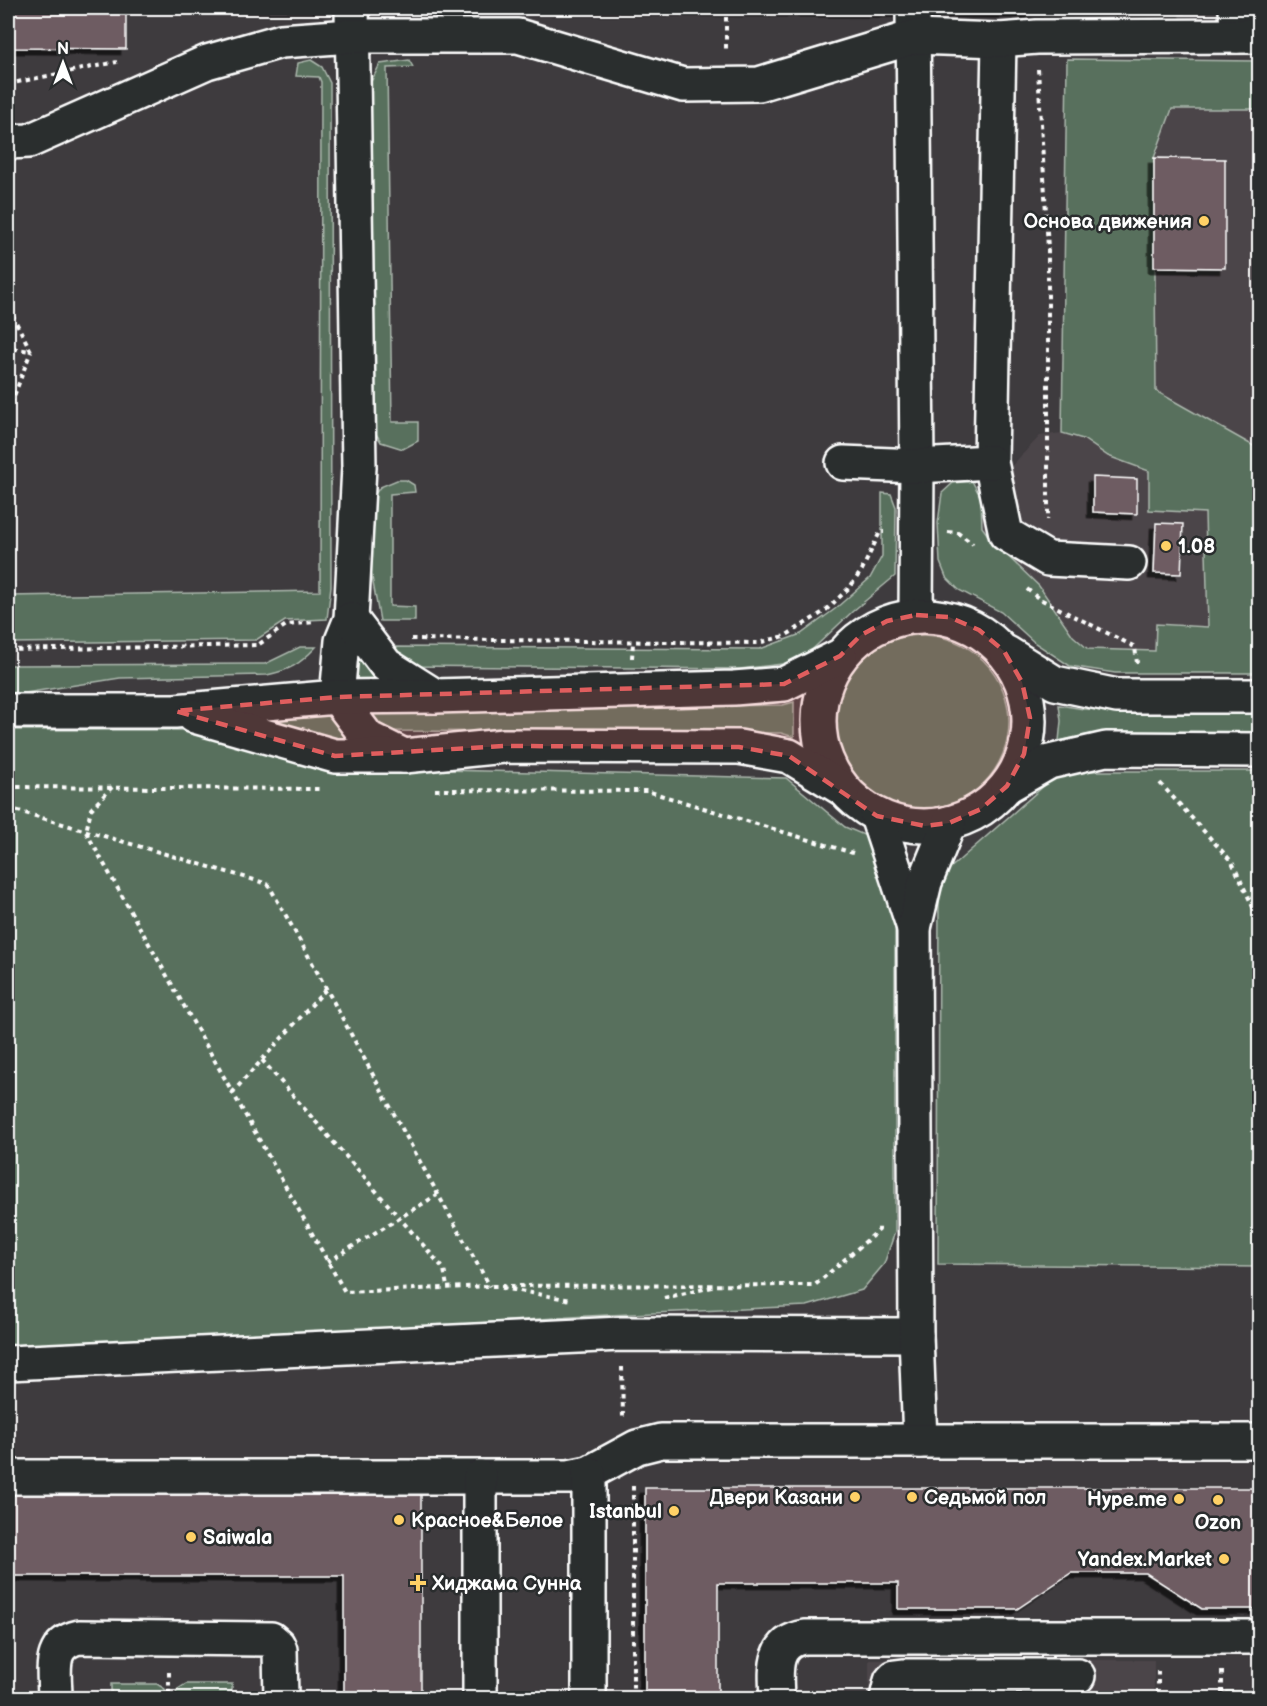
<svg xmlns="http://www.w3.org/2000/svg" width="1267" height="1706" viewBox="0 0 1267 1706" font-family="'Balsamiq Sans',sans-serif">
<style>
.built{fill:#4c4549}
.green{fill:#59705d;stroke:#acb8ae;stroke-width:1.5}
.building{fill:#6e5c62;stroke:#fff;stroke-width:1.5;filter:url(#shadow)}
.lines{fill:none;stroke-linecap:round;stroke-linejoin:round}
.minor-casing{stroke:#fff;stroke-width:38}
.path{stroke:#fff;stroke-width:4;stroke-dasharray:4.5 4.5;stroke-linecap:butt}
.minor{stroke:#2a2d2e;stroke-width:33}
.marked{fill:#e05e5e;fill-opacity:0.2;stroke:#e05e5e;stroke-width:4.5;stroke-dasharray:12 8;stroke-linejoin:round}
.poi-dot{fill:#ffd166;stroke:#2a2d2e;stroke-width:2}
.labels{text-anchor:middle;stroke-width:5;stroke-linejoin:round;paint-order:stroke}
.poi-label{font-size:20px;font-weight:bold;fill:#fff;stroke:#2a2d2e;text-anchor:end}
</style>
<defs>
<filter id="shadow"><feDropShadow dx="-5.5" dy="5.5" stdDeviation="0" flood-color="#0009"/></filter>
</defs>
<rect width="100%" height="100%" fill="#3e3b3e"/>
<filter id="ink" filterUnits="userSpaceOnUse"><feTurbulence type="fractalNoise" baseFrequency=".0167" numOctaves="2"/><feDisplacementMap in="SourceGraphic" scale="12" xChannelSelector="R" yChannelSelector="G"/><feConvolveMatrix kernelMatrix="1 2 1 2 8 2 1 2 1" color-interpolation-filters="sRGB"/></filter>
<g filter="url(#ink)">
<g class="built">
<polygon points="1172,109 1259,109 1259,450 1156,391 1154,158"/>
<polygon points="1062,433 1083,439 1108,456 1149,471 1205,512 1208,627 1156,624 1156,651 1089,649 1073,636 1039,586 992,541 981,527 981,498 1040,436"/>
<rect x="869" y="1660" width="285" height="38"/>
</g>
<g class="green">
<polygon points="1067,59 1259,61 1259,109 1172,109 1154,158 1156,391 1259,449 1259,673 1115,673 1070,666 1035,643 1001,612 959,590 946,577 940,562 938,523 942,493 953,483 972,481 981,498 982,527 992,541 1039,586 1073,636 1088,649 1155,651 1156,624 1208,627 1205,513 1149,510 1149,471 1108,456 1083,439 1062,433"/>
<polygon points="311,60 322,67 330,83 331,586 327,619 285,621 256,640 8,643 8,596 320,591 321,82 319,77 296,76 298,63"/>
<polygon points="409,60 413,67 387,68 392,422 418,422 418,441 403,449 381,442 366,417 367,90 380,64"/>
<polygon points="397,480 406,480 414,485 415,492 390,494 390,606 415,607 415,621 380,621 369,561 371,500 380,487"/>
<polygon points="882,493 891,494 896,507 895,576 853,611 799,662 740,669 408,666 390,647 760,649 801,634 835,609 870,578 882,556"/>
<circle cx="922" cy="722" r="87"/>
<path d="M 300,647 L 316,647 C 299,665 290,670 267,675 L 120,678 L 25,693 L 8,693 L 8,665 L 265,664 Z"/>
<polygon points="351,650 406,687 357,688 350,673"/>
<polygon points="794,702 794,737 781,733 388,731 365,710 783,705"/>
<polygon points="1059,705 1084,709 1259,709 1259,735 1086,735 1059,741 1061,721"/>
<polygon points="231,711 334,711 366,749"/>
<polygon points="8,730 219,730 358,768 786,778 845,827 864,835 887,865 895,880 895,1232 884,1264 862,1290 807,1306 587,1316 8,1353"/>
<polygon points="1085,771 1259,771 1259,1267 938,1264 939,878 1054,777"/>
<polygon points="111,1684 157,1684 165,1689 167,1698 111,1698"/>
<polygon points="186,1684 232,1684 232,1698 174,1698 178,1689"/>
<rect x="1227" y="1691" width="32" height="7"/>
</g>
<g class="building">
<polygon points="8,8 126,8 126,49 8,48"/>
<polygon points="252,8 1184,8 1184,13"/>
<polygon points="1154,158 1225,159 1225,268 1154,267"/>
<polygon points="1093,477 1137,479 1137,514 1093,512"/>
<polygon points="1156,523 1183,524 1181,574 1154,573"/>
<polygon points="645,1488 1260,1488 1260,1609 1202,1609 1146,1573 1071,1573 1017,1609 898,1609 898,1583 718,1583 718,1698 645,1698"/>
<polygon points="8,1495 421,1495 421,1698 344,1698 344,1576 8,1576"/>
</g>
<g class="lines">
<defs>
<g id="minor">
<polyline points="352,8 359,467 351,619 342,641 337,697 368,738 404,756"/>
<polyline points="1236,8 1237,36"/>
<polyline points="913,11 917,466 916,615"/>
<polyline points="999,40 991,462 1006,534 1048,559 1129,563"/>
<polyline points="8,142 29,141 207,62 281,41 351,36 518,36 683,85 759,84 914,37 999,40 1037,37 1260,36"/>
<polyline points="843,463 917,466 991,462"/>
<circle cx="924" cy="721" r="105"/>
<polyline points="351,619 386,665 435,696"/>
<polyline points="1007,653 1055,683 1117,696 1260,696"/>
<polyline points="8,711 175,711 337,697 435,696 734,688 784,684 840,656"/>
<polyline points="194,716 335,756 404,756 504,746 739,747 789,756 843,789"/>
<polyline points="1007,786 1049,762 1106,749 1260,750"/>
<polyline points="877,816 914,928"/>
<polyline points="8,1363 621,1334 916,1335"/>
<polyline points="920,1441 916,1335 914,928 925,882 949,823"/>
<polyline points="8,1477 569,1477 589,1473 637,1447 661,1441 1260,1441"/>
<polyline points="480,1477 480,1698"/>
<path d="M 55,1698 C 55,1672 47,1644 79,1637 L 271,1639 L 278,1645 L 280,1650 L 281,1698"/>
<polyline points="589,1698 589,1473"/>
<path d="M 777,1698 C 776,1672 771,1642 805,1637 L 1260,1637"/>
<polyline points="887,1698 891,1681 895,1677 903,1676 1078,1676"/>
</g>
</defs>
<use href="#minor" class="minor-casing"/>
<g class="path">
<polyline points="726,8 726,50"/>
<polyline points="1038,69 1048,249 1048,520"/>
<polyline points="8,84 117,62"/>
<polyline points="8,307 31,351 8,348"/>
<polyline points="8,412 31,351"/>
<polyline points="948,532 958,533 973,544"/>
<polyline points="1027,589 1038,598 1135,647 1137,663"/>
<polyline points="411,639 758,643 785,636 825,611 850,587 862,570 880,532 884,532"/>
<polyline points="8,650 258,645 286,625 315,622"/>
<polyline points="632,658 633,642"/>
<polyline points="1160,783 1232,862 1260,922"/>
<polyline points="8,787 319,789"/>
<polyline points="112,787 91,809 86,832 345,1292 490,1286 815,1285 879,1230 879,1227"/>
<polyline points="435,790 647,791 853,853"/>
<path d="M 8,808 L 268,884 C 344,1017 413,1154 490,1286"/>
<polyline points="262,1060 444,1269 447,1287"/>
<polyline points="232,1093 327,988"/>
<polyline points="327,1262 437,1195"/>
<polyline points="502,1288 572,1300"/>
<polyline points="664,1298 713,1287"/>
<polyline points="622,1367 623,1417"/>
<polyline points="633,1486 633,1698"/>
<polyline points="1158,1671 1158,1698"/>
<polyline points="1222,1671 1222,1698"/>
<polyline points="169,1672 169,1698"/>
</g>
<use href="#minor" class="minor"/>
</g>
</g>
<path class="marked" d="M 916,615 L 949,617 L 979,630 L 1004,651 L 1022,682 L 1030,718 L 1024,754 L 1007,786 L 981,809 L 949,823 L 925,826 L 877,816 L 789,756 L 739,747 L 504,746 L 335,756 L 175,711 L 337,697 L 784,684 L 840,656 L 861,635 L 887,621 Z"/>
<g class="poi-dot">
<circle cx="1204" cy="221" r="6"/>
<circle cx="1166" cy="546" r="6"/>
<circle cx="855" cy="1497" r="6"/>
<circle cx="912" cy="1497" r="6"/>
<circle cx="1179" cy="1499" r="6"/>
<circle cx="1218" cy="1500" r="6"/>
<circle cx="674" cy="1511" r="6"/>
<circle cx="399" cy="1520" r="6"/>
<circle cx="191" cy="1537" r="6"/>
<circle cx="1224" cy="1559" r="6"/>
<path d="M415 1574h6v6h6v6h-6v6h-6v-6h-6v-6h6z"/>
</g>
<g class="labels">
<g class="poi-label">
<text x="1192" y="228">Основа движения</text>
<text x="1178" y="553" text-anchor="start">1.08</text>
<text x="843" y="1504">Двери Казани</text>
<text x="924" y="1504" text-anchor="start">Седьмой пол</text>
<text x="1167" y="1506">Hype.me</text>
<text x="662" y="1518">Istanbul</text>
<text x="411" y="1527" text-anchor="start">Красное&amp;Белое</text>
<text x="1218" y="1529" text-anchor="middle">Ozon</text>
<text x="203" y="1544" text-anchor="start">Saiwala</text>
<text x="1212" y="1566">Yandex.Market</text>
<text x="432" y="1590" text-anchor="start">Хиджама Сунна</text>
</g>
</g>
<rect width="1267" height="1706" fill="none" stroke="#2a2d2e" stroke-width="30"/>
<rect x="15" y="15" width="1237" height="1676" fill="none" stroke="#fff" stroke-width="2" filter="url(#ink)"/>
<g transform="translate(63 63)" stroke="#2a2d2e" stroke-width="4.5" paint-order="stroke">
<path d="M0-4.5L10 22L0 15L-10 22Z" fill="#ffffff"/>
<text y="-9" font-size="16" font-weight="bold" text-anchor="middle" fill="#ffffff">N</text>
</g>
</svg>
